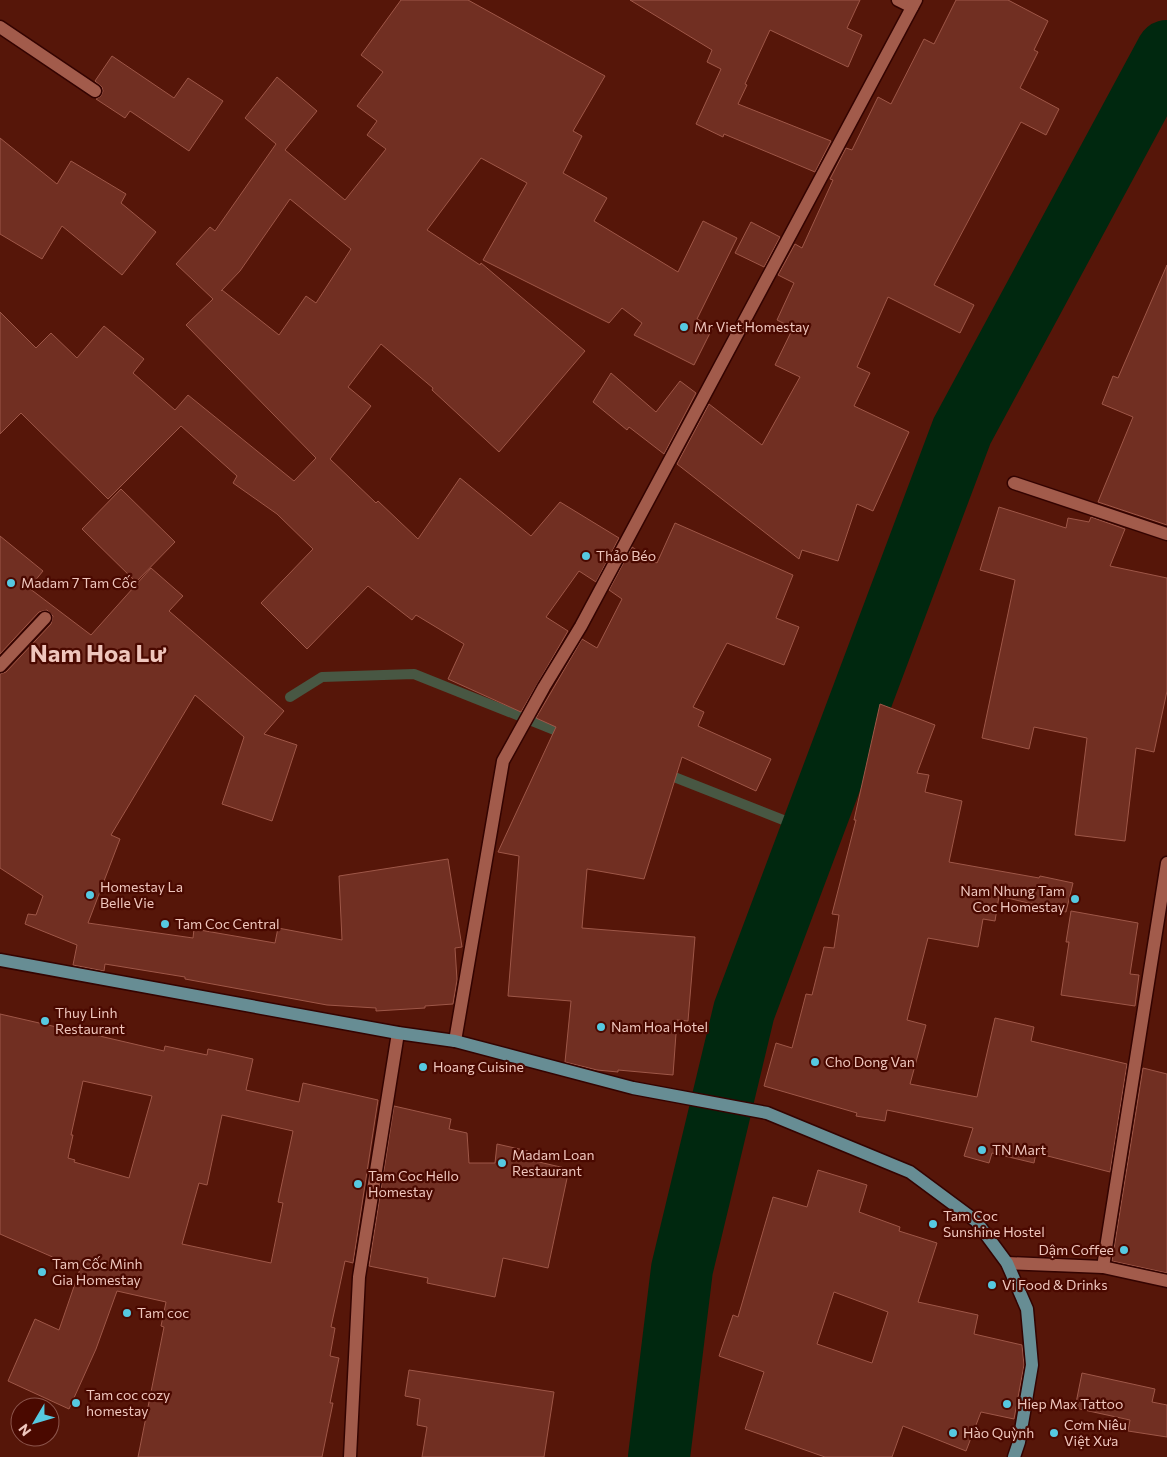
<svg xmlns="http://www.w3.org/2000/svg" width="1167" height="1457" viewBox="0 0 1167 1457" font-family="Commissioner,sans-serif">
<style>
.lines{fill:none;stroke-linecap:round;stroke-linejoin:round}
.stream{stroke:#485743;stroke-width:10}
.river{stroke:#00280f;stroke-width:62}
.building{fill:#712f22;stroke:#9e5748;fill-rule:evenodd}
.minor-casing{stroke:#330300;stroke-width:15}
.major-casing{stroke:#330300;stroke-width:15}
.minor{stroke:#a25b4b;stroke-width:12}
.major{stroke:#678d94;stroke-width:12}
.poi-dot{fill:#56c9e1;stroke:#4a0900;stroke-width:2}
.labels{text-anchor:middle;stroke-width:4.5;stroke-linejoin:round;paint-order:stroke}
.poi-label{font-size:14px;fill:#efc6bd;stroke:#4a0900;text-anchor:start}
.town-label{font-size:24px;font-weight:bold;fill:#efc6bd;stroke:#4a0900}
</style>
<rect width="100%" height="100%" fill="#561609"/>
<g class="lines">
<g class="stream">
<polyline points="290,697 322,677 414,674 567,735"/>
<polyline points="664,773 811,831"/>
</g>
<polyline class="river" points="659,1457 682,1269 744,1011 962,431 1167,51"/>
</g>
<g class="building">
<path d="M 401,0 L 468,0 L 605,76 L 573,131 L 582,136 L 563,173 L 607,198 L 594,221 L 678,272 L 703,221 L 737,238 L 697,319 L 713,327 L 694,365 L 634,335 L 642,323 L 622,308 L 609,323 L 483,260 L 527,183 L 481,158 L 427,230 L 480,265 L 481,263 L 585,351 L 499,452 L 432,390 L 433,388 L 381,344 L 348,387 L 371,406 L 330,459 L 376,503 L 378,501 L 418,539 L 460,478 L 531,536 L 560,502 L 619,538 L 596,582 L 579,571 L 546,617 L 568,631 L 521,712 L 448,679 L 464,644 L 416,615 L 412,620 L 368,586 L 307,649 L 261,603 L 313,549 L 277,514 L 233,483 L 237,476 L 181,426 L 108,499 L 21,413 L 0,434 L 0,312 L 36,348 L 51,333 L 77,358 L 104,326 L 144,359 L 133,373 L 175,410 L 188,395 L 294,481 L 316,458 L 186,325 L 213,299 L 176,264 L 210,227 L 215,231 L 276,144 L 245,118 L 277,77 L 317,111 L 285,150 L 345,200 L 386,149 L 367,135 L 377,121 L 357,106 L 383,72 L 361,55 ZM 290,199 L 351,249 L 316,303 L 306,296 L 279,335 L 222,290 L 221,291 L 240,271 Z"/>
<polygon points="630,0 860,0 847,28 862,35 848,67 770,30 745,84 747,85 738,104 831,141 815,172 724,134 723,137 696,124 721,69 707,62 712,50"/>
<polygon points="956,0 1008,0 1048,21 1034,50 1038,52 1020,88 1059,109 1046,135 1021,122 934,285 974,305 960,333 888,297 857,367 870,373 854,406 909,432 873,511 857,504 838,561 802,550 799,559 677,464 709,404 762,445 800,377 775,365 793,328 777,320 794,283 778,275 795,244 802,248 833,180 830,179 846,148 852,150 878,97 891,104 924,39 934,44"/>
<polygon points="112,56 174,98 188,78 223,101 189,151 130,111 125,118 96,99 101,96 103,91 102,87 95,81"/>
<polygon points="0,138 57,184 71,161 126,194 121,203 156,232 122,275 62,226 42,259 0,234"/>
<polygon points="751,222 780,237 764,267 735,253"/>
<polygon points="1167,265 1167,525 1098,502 1133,417 1102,404 1113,376 1118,378"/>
<polygon points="611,373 656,412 680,381 696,393 664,454 629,427 627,430 593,402"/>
<polygon points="121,489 175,542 136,582 82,529"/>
<polygon points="999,507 1066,528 1068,518 1089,522 1091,517 1125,529 1110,566 1167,578 1167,691 1154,752 1136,748 1125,841 1075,835 1087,738 1034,727 1029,749 982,738 1015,580 980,570"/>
<polygon points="675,523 793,575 776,618 799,627 784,665 727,643 693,707 704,712 698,726 771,759 756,791 682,757 644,879 587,869 582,928 695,937 688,1021 677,1020 673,1075 618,1070 618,1072 597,1070 565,1062 571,1001 508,996 519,856 498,852 556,727 536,718 582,639 597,648 622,599 609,590 632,547 657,563"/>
<polygon points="0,536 43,571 29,588 91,635 151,568 183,596 169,611 284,711 264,734 297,745 272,821 222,804 244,737 195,695 111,835 120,839 88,923 193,938 194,929 275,943 278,928 342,940 339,876 448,859 462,947 455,948 457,980 453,1004 425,1006 425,1008 376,1011 376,1008 327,1005 185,979 185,977 105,964 104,971 73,965 77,945 25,924 28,914 36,915 43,896 0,868 0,674 6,672 51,624 53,616 47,610 39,612 0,654"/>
<polygon points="880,704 935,725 917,773 929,775 925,792 962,801 949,862 1039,878 1040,876 1073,883 1066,912 999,896 995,921 983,919 978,947 928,938 907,1020 926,1025 910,1084 977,1097 995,1018 1034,1027 1031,1041 1127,1064 1110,1172 1036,1153 1034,1163 992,1153 989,1163 964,1156 973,1128 887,1110 885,1121 856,1116 857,1113 764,1086 776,1043 792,1048 806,994 812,995 824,947 834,948 839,915 832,914 856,820 854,820"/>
<polygon points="1071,911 1138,923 1130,974 1139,975 1135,1006 1061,995 1069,942 1066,942"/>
<path d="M 0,1014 L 61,1028 L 62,1026 L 91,1033 L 91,1034 L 164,1051 L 165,1046 L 207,1055 L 208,1049 L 253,1059 L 246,1090 L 299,1102 L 303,1083 L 378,1100 L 353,1263 L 345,1261 L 331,1327 L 335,1328 L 330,1356 L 339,1358 L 330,1403 L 333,1403 L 322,1457 L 138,1457 L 164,1327 L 161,1326 L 166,1302 L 117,1291 L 96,1349 L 69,1409 L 8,1381 L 35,1319 L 59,1330 L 80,1269 L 0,1234 ZM 83,1081 L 152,1096 L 129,1178 L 74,1162 L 75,1160 L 68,1158 L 73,1135 L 71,1135 ZM 222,1115 L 293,1131 L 278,1202 L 283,1203 L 271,1263 L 182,1244 L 199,1183 L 207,1185 Z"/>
<polygon points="1143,1068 1167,1074 1167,1273 1112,1261"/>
<polygon points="394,1106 451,1119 449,1129 467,1133 469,1163 495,1163 497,1144 528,1151 526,1159 569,1169 548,1268 503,1258 495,1297 427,1283 428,1278 369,1266"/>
<path d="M 818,1170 L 867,1185 L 859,1212 L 900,1227 L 899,1231 L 937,1243 L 918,1302 L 978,1315 L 974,1334 L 1022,1345 L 1024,1365 L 1014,1419 L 981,1412 L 966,1451 L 903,1426 L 892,1457 L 825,1457 L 745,1429 L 764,1372 L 719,1356 L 733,1315 L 738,1317 L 773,1197 L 807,1207 ZM 834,1292 L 888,1312 L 872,1363 L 817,1344 Z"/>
<polygon points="409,1370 554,1392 544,1457 422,1457 427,1427 417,1425 420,1399 405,1396"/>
<polygon points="1082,1373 1155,1389 1152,1402 1167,1405 1167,1437 1128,1431 1130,1420 1075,1408"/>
</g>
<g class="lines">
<defs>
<g id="minor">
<polyline points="898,0 912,7"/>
<polyline points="0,27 95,91"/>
<polyline points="1014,483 1167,534"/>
<polyline points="0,666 45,618"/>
<polyline points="455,1041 503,761 544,687 581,626 916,0"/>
<polyline points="1007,1263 1103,1267 1167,1281"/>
<polyline points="1103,1267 1167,863"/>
<polyline points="350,1457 359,1277 398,1033"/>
</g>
<polyline id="major" points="0,960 398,1033 455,1041 633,1088 767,1113 910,1172 976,1221 1007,1263 1027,1309 1032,1365 1019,1442 1014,1457"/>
</defs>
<use href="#minor" class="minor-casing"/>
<use href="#major" class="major-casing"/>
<use href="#minor" class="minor"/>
<use href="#major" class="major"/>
</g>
<g class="poi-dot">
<circle cx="684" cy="327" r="5"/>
<circle cx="586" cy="556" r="5"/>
<circle cx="11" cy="583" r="5"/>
<circle cx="90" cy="895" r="5"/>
<circle cx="1075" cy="899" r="5"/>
<circle cx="165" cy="924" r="5"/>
<circle cx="45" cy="1021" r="5"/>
<circle cx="601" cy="1027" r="5"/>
<circle cx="815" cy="1062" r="5"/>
<circle cx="423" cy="1067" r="5"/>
<circle cx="982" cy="1150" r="5"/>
<circle cx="502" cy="1163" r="5"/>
<circle cx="358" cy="1184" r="5"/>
<circle cx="933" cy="1224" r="5"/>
<circle cx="1124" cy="1250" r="5"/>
<circle cx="42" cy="1272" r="5"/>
<circle cx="992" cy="1285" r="5"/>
<circle cx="127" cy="1313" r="5"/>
<circle cx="76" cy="1403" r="5"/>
<circle cx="1007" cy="1404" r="5"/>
<circle cx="953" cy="1433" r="5"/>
<circle cx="1054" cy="1433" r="5"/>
</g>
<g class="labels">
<g class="poi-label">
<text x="694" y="332">Mr Viet Homestay</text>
<text x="596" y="561">Thảo Béo</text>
<text x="21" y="588">Madam 7 Tam Cốc</text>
<text x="100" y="892">Homestay La<tspan x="100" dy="16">Belle Vie</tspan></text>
<text x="1065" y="896" text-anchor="end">Nam Nhung Tam<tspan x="1065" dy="16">Coc Homestay</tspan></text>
<text x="175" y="929">Tam Coc Central</text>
<text x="55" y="1018">Thuy Linh<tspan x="55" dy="16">Restaurant</tspan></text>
<text x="611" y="1032">Nam Hoa Hotel</text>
<text x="825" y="1067">Cho Dong Van</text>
<text x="433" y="1072">Hoang Cuisine</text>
<text x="992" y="1155">TN Mart</text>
<text x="512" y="1160">Madam Loan<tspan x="512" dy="16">Restaurant</tspan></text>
<text x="368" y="1181">Tam Coc Hello<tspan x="368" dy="16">Homestay</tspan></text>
<text x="943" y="1221">Tam Coc<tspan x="943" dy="16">Sunshine Hostel</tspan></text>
<text x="1114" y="1255" text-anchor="end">Dậm Coffee</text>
<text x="52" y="1269">Tam Cốc Minh<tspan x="52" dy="16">Gia Homestay</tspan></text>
<text x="1002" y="1290">Vi Food &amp; Drinks</text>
<text x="137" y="1318">Tam coc</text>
<text x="86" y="1400">Tam coc cozy<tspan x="86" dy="16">homestay</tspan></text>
<text x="1017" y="1409">Hiep Max Tattoo</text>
<text x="1064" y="1430">Cơm Niêu<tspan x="1064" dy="16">Việt Xưa</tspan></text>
<text x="963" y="1438">Hào Quỳnh</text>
</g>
<g class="town-label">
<text x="98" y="662">Nam Hoa Lư</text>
</g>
</g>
<g transform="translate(35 1422) rotate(232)"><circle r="24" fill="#4a0900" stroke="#8c554c"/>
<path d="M0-4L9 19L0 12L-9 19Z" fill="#56c9e1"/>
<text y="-8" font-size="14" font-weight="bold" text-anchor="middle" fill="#efc6bd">N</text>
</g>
</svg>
